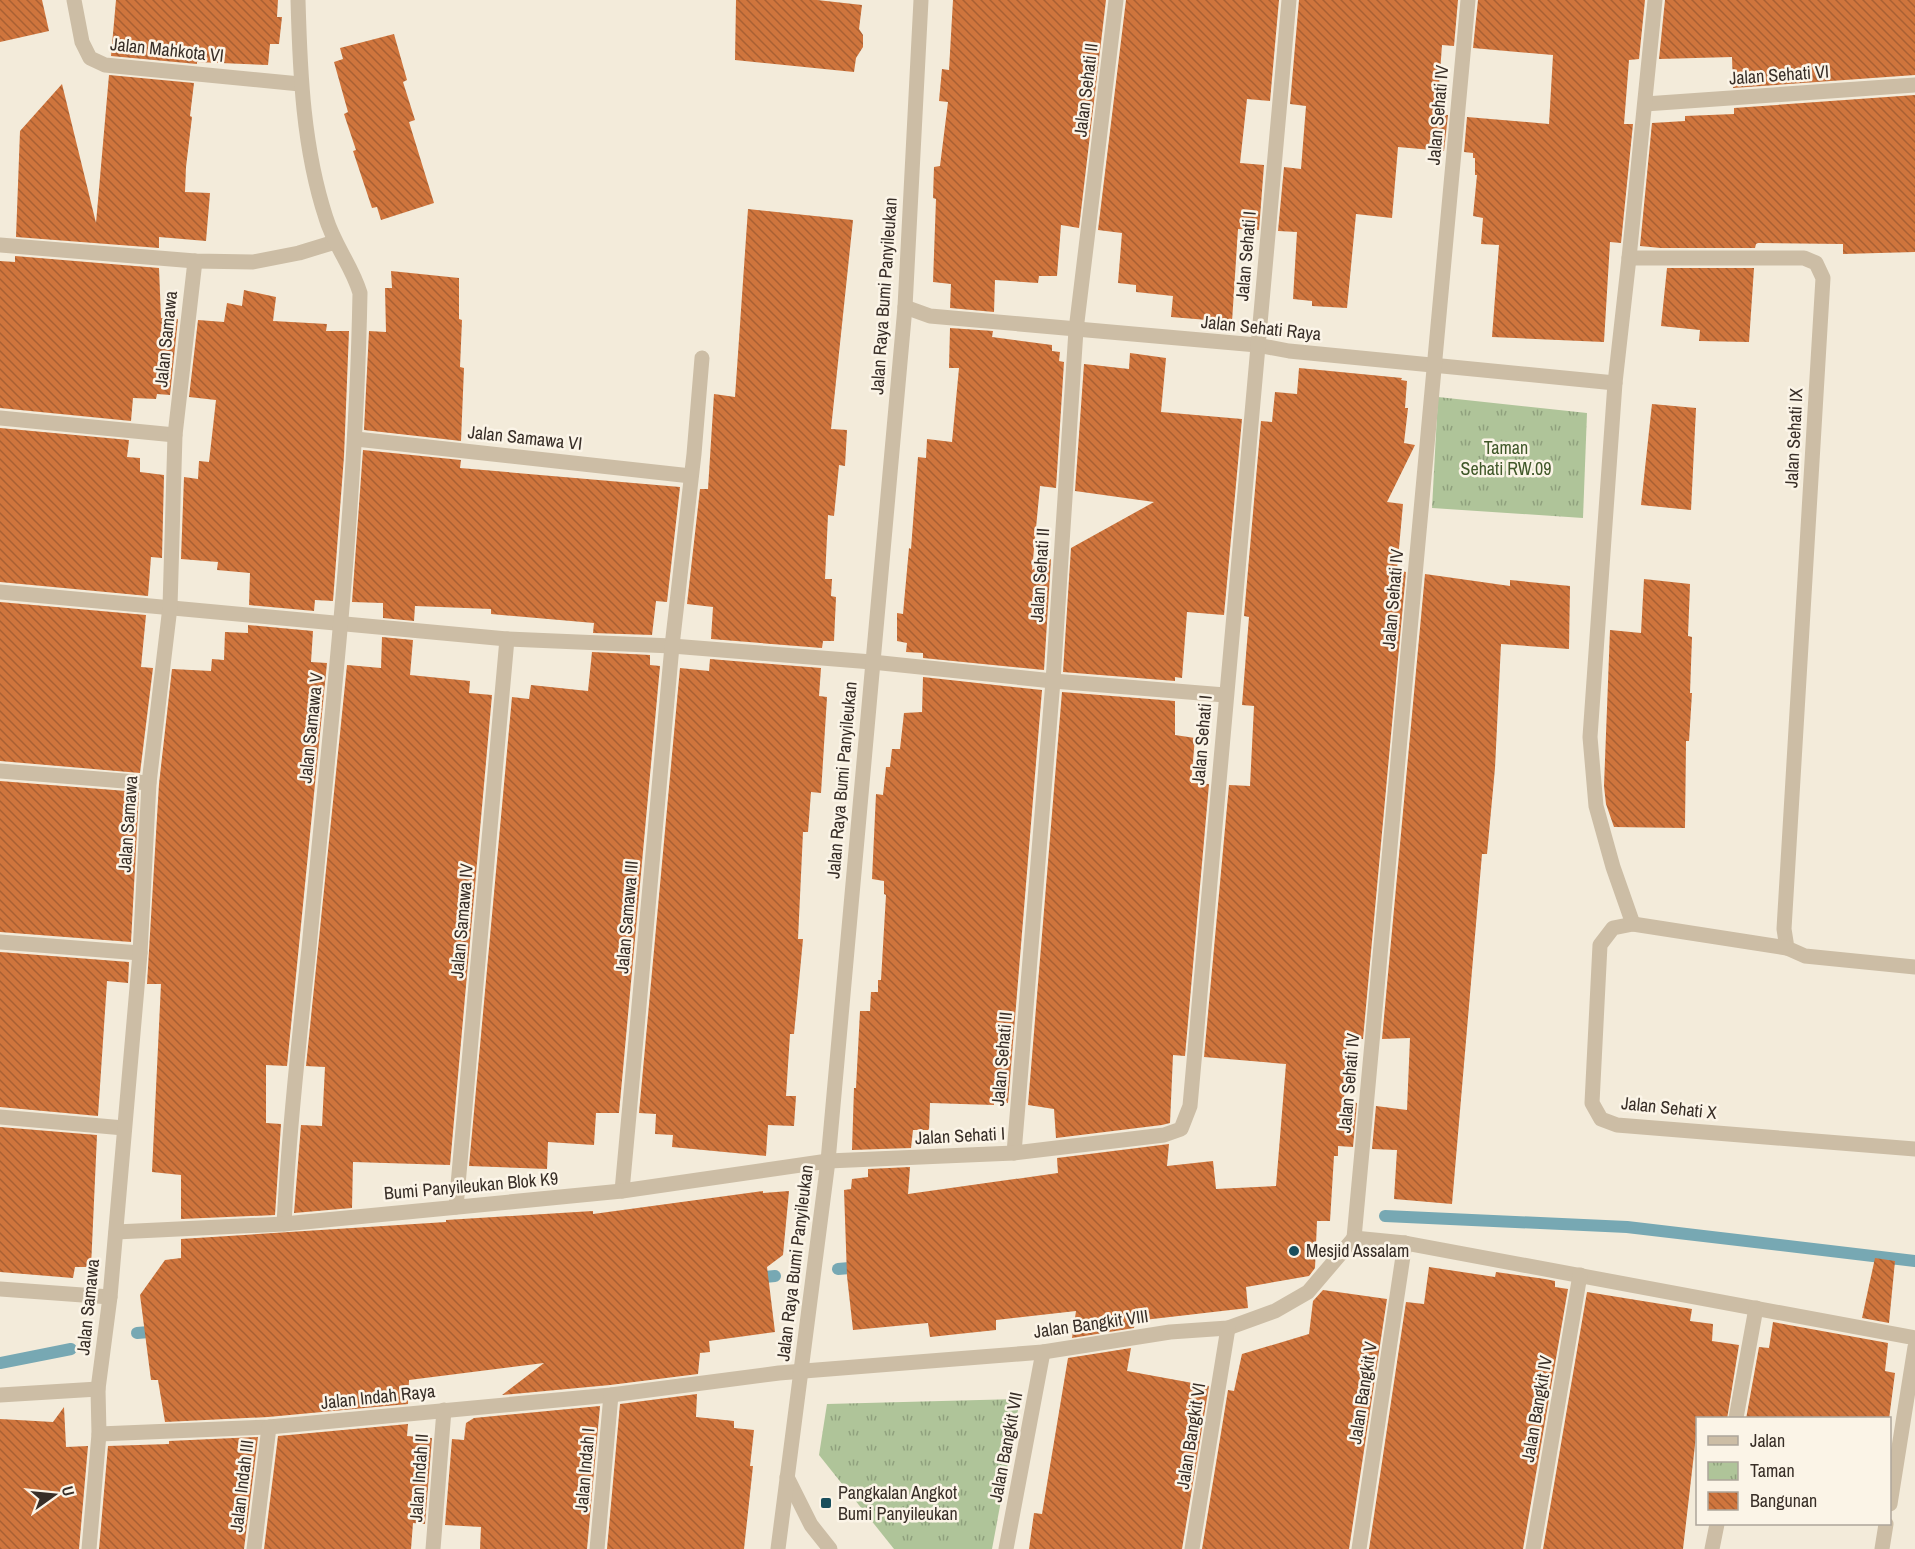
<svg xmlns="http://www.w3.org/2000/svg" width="1915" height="1549" viewBox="0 0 1915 1549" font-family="'Archivo Narrow',sans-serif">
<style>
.park{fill:url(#park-tufts)}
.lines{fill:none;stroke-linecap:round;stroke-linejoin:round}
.stream{stroke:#77a8b3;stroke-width:12}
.building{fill:url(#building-back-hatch)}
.street{stroke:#ccbda5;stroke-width:15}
.poi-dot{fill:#194e5c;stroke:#fbf4e7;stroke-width:2}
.labels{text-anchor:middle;stroke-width:5;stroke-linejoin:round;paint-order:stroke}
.street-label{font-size:18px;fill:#382e27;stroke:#fbf4e7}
.park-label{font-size:18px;fill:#405829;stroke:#fbf4e7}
.poi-label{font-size:18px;fill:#382e27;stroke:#fbf4e7;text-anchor:start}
</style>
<defs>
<pattern id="park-tufts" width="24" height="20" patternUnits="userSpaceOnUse" patternTransform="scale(1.5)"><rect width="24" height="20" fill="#afc499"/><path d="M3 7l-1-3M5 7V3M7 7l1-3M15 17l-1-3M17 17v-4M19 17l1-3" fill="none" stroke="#8fa07d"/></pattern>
<pattern id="building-back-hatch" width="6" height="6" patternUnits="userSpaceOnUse" patternTransform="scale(1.5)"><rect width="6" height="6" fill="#cf753d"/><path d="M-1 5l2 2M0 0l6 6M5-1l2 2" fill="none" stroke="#a96033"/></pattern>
</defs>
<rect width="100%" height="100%" fill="#f3ebda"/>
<g class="park">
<polygon points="1438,397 1587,413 1583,518 1432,508"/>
<polygon points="1020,1399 992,1549 894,1549 819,1455 827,1404"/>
</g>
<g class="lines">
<g class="stream">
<polyline points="1385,1216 1627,1227 1915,1261"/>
<polyline points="838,1269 861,1267"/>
<polyline points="753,1278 775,1276"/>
<polyline points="137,1333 161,1331"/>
<polyline points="0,1363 71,1349"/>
</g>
</g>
<g class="building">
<polygon points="0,0 42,0 49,31 0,42"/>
<polygon points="116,0 278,0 277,17 282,17 279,44 270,44 268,65 197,62 197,64 111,56"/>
<polygon points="736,0 817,0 862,5 859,29 863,35 863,47 856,58 854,72 735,60"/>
<polygon points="953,0 1106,0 1079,228 1061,225 1057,276 1039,276 1038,283 995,280 994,312 950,308 951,284 933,282 936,199 933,198 934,167 940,166 948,102 939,101 942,69 949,70"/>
<polygon points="1126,0 1279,0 1270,101 1247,99 1240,163 1264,165 1259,230 1238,229 1232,322 1171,317 1173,296 1136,292 1136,285 1118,283 1122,233 1098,230"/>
<polygon points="1299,0 1458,0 1454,46 1442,45 1437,114 1448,115 1444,151 1398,147 1392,218 1356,214 1347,308 1312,306 1312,301 1293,299 1297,232 1278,231 1284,167 1301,169 1306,106 1290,104"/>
<polygon points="1478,0 1645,0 1639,59 1629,60 1624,124 1633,124 1621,243 1610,242 1604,342 1492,337 1499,245 1481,244 1483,218 1473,216 1477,175 1475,175 1475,158 1473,158 1473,153 1464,152 1467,117 1549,124 1553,55 1473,48"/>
<polygon points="1665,0 1915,0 1915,75 1733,88 1732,57 1659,59"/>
<polygon points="394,34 407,80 403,82 415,120 409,122 434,203 381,220 377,207 372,208 353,151 356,150 344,114 348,112 334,62 343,59 340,48"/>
<polygon points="109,75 194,83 190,116 192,117 186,167 185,192 210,193 206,241 159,237 159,248 16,237 20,131 62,84 96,223"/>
<polygon points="1915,95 1915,252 1843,254 1843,244 1758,243 1756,244 1755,248 1661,248 1640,246 1652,123 1685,121 1685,116 1734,114 1734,108"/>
<polygon points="748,209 853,220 831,429 847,430 845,466 839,465 834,516 828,515 825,579 832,579 831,596 836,597 834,641 823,641 822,648 711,639 713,607 687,604 700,489 708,489 714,394 735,397"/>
<polygon points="15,256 159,268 161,318 178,319 170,395 157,394 156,399 133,398 131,421 0,408 0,261 15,262"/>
<polygon points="1667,268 1754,268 1749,342 1699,341 1700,330 1661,326"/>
<polygon points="391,271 459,278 459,319 462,320 460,367 464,368 461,441 364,430 369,331 386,332 385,288 392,288"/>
<polygon points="244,290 276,297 273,321 327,324 326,331 349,331 344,456 333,601 315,600 314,611 249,605 250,573 217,570 218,562 181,559 184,477 198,479 199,461 209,462 216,400 189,397 198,320 224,322 227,303 242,306"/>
<polygon points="950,328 993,331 992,337 1052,345 1052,351 1060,352 1059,361 1064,362 1056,488 1040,486 1032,570 1051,559 1044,670 923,658 923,653 906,652 907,643 897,641 897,613 903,614 909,548 911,549 918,457 926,458 927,439 952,442 959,368 949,368"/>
<polygon points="1130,353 1166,358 1161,412 1242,419 1224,615 1187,612 1182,678 1175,677 1175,681 1063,672 1071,548 1154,502 1075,491 1084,364 1129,369"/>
<polygon points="1299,368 1402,378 1401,380 1407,381 1405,408 1408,408 1404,443 1415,445 1387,502 1403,504 1397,570 1406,572 1363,1039 1347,1039 1344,1101 1357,1103 1353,1147 1338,1146 1338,1156 1334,1156 1330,1221 1317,1221 1315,1268 1309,1276 1246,1287 1248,1308 1135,1321 1134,1328 1072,1338 1076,1311 996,1320 996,1330 930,1337 928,1323 853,1330 847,1276 844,1190 851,1189 852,1179 868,1177 868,1169 910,1167 908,1194 1058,1173 1057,1158 1169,1144 1167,1166 1213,1161 1216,1189 1276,1186 1286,1064 1204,1057 1229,785 1250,786 1254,706 1242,705 1249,617 1244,616 1261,421 1272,422 1275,392 1297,394"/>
<polygon points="1652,404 1696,408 1691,510 1641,505"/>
<polygon points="0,428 129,440 127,457 140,458 140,472 164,475 162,558 151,557 148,596 0,582"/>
<polygon points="363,450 461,460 460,468 680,487 667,602 656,601 652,635 593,633 594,623 491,614 491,609 415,606 414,621 383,618 383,603 352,602"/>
<polygon points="1425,574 1510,586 1510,580 1570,586 1569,649 1501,644 1495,768 1487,854 1482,854 1452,1204 1394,1199 1397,1150 1372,1149 1376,1106 1407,1110 1410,1038 1382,1039"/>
<polygon points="1644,579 1690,584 1688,636 1692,637 1690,693 1692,693 1689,741 1686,741 1685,828 1614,827 1606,804 1604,786 1610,630 1641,633"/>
<polygon points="0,602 146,615 141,667 153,668 140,773 0,761"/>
<polygon points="248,625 313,631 311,662 327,663 287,1066 266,1065 266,1123 281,1124 275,1215 181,1219 181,1175 152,1172 161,984 147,984 159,784 172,669 211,671 212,659 224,660 225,632 248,633"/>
<polygon points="382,637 413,640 410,675 470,681 469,693 492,695 450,1165 353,1162 352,1208 294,1213 301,1125 322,1126 325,1067 306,1066 347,665 381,668"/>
<polygon points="592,652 650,655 650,665 660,666 619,1113 596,1113 594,1145 548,1142 547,1169 469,1166 512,697 529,699 531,685 588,691"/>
<polygon points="710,659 821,668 819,696 827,697 821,793 811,792 808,832 803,832 798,939 803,939 794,1034 790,1034 786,1096 796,1096 794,1126 768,1125 766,1156 672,1147 673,1135 655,1134 656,1114 639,1113 680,668 709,671"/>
<polygon points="923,677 1042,690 1008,1103 994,1101 994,1105 930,1103 929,1130 913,1130 911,1148 852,1150 854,1088 856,1088 860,1011 870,1011 871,992 878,992 878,980 881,980 886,895 884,894 884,881 872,879 876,794 883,795 886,767 890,767 892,749 900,749 904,713 922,712"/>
<polygon points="1062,692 1175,701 1175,735 1195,738 1191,783 1209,784 1185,1056 1173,1055 1170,1123 1162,1125 1056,1138 1054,1109 1028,1105"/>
<polygon points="0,781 139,792 131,942 0,932"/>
<polygon points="0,952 129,962 128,983 107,981 98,1116 0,1107"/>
<polygon points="0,1127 97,1135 91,1267 75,1267 73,1278 0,1272"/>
<polygon points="763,1191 763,1193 789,1191 783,1255 767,1267 775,1332 709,1341 710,1352 700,1353 698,1374 610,1385 502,1395 544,1363 409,1380 408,1404 268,1417 165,1422 158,1380 151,1380 140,1295 165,1260 181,1258 181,1239 446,1222 446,1220 593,1211 593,1214"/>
<polygon points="1875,1258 1895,1261 1889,1323 1862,1318"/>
<polygon points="1429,1267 1495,1277 1496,1272 1545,1279 1555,1281 1555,1287 1568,1289 1523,1549 1369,1549 1406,1302 1424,1304"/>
<polygon points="1323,1290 1387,1299 1349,1549 1202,1549 1228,1390 1234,1391 1242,1354 1309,1334 1313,1301"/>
<polygon points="1587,1292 1692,1309 1690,1321 1713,1324 1712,1341 1739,1345 1727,1419 1698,1419 1683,1549 1543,1549"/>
<polygon points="1773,1322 1888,1343 1885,1371 1895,1373 1889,1419 1746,1419 1759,1347 1769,1348"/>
<polygon points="1131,1348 1127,1371 1209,1386 1182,1549 1029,1549 1034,1513 1042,1514 1068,1358"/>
<polygon points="697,1394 696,1417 734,1421 734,1428 754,1430 750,1466 753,1466 744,1549 607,1549 620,1404"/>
<polygon points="600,1406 587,1549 480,1549 481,1527 445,1525 452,1439 464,1440 466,1423 474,1418"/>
<polygon points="64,1407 66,1447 88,1446 79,1549 0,1549 0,1419 53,1422"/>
<polygon points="408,1424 407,1436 432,1438 425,1524 413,1523 411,1549 264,1549 278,1436"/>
<polygon points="258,1437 244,1549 99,1549 108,1446 169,1444 169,1441"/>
</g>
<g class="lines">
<g class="street">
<polyline points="74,0 82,42 90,58 105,65 300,84"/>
<polyline points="1645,104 1915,85"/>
<polyline points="0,245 195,261 253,262 299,253 335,242"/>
<polyline points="1629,258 1804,258 1816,263 1823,278 1784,929 1787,948 1805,956 1915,967"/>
<polyline points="905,307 930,316 1257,345 1289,351 1615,383"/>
<polyline points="0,418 175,435"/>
<polyline points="356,439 691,476"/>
<polyline points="0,592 507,639 672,646 872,662 1053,681 1225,695"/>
<polyline points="0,771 149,783"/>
<polyline points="1633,924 1613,867 1596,806 1590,737 1615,383 1629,258 1655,0"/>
<polyline points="0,942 140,953"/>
<polyline points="1787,948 1633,924 1613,928 1600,945 1592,1103 1601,1119 1617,1125 1915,1149"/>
<polyline points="0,1117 124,1128"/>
<polyline points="1014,1153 1053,681 1076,330 1116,0"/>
<polyline points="622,1191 672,646 694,454 702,358"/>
<polyline points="456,1207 507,639"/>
<path d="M 284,1224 C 289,1131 299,1040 309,948 C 330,730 356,512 360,293 C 352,266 334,245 326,218 C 303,148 300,73 298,0"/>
<polyline points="116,1232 284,1224 622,1191 828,1161 1014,1153 1164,1135 1181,1129 1190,1106 1289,0"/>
<polyline points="1354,1238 1468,0"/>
<polyline points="1354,1238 1405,1243 1915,1338"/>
<polyline points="0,1289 110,1297"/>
<polyline points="98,1389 110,1297 140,953 149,783 170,607 175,435 195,261"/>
<polyline points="0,1395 98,1389 99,1434 89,1549"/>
<polyline points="1736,1418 1756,1308"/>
<polyline points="99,1434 269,1427 611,1395 779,1373 1043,1352 1170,1332 1228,1328 1275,1311 1308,1292 1354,1238"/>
<polyline points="787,1477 811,1525 830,1549"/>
<polyline points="1890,1504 1915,1347"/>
<polyline points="254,1549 269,1427"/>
<polyline points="433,1549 444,1410"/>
<polyline points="597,1549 611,1395"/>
<polyline points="778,1549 828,1161 905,307 921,0"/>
<polyline points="1006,1549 1043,1352"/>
<polyline points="1192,1549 1228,1328"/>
<polyline points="1359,1549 1405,1243"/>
<polyline points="1533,1549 1580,1275"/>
<polyline points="1712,1549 1717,1524"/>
<polyline points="1882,1549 1886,1524"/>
</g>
</g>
<g class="poi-dot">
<circle cx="1294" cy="1251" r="6"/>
<rect x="820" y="1497" width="12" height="12" rx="3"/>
</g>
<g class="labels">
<g class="street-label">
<text transform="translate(167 50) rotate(6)" y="6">Jalan Mahkota VI</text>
<text transform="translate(1779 75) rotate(-4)" y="6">Jalan Sehati VI</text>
<text transform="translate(1086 90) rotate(-83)" y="6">Jalan Sehati II</text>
<text transform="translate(1438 115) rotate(-85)" y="6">Jalan Sehati IV</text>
<text transform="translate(1246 256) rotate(-85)" y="6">Jalan Sehati I</text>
<text transform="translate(884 296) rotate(-86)" y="6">Jalan Raya Bumi Panyileukan</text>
<text transform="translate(1261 328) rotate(6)" y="6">Jalan Sehati Raya</text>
<text transform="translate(166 339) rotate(-84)" y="6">Jalan Samawa</text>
<text transform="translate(525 438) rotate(6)" y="6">Jalan Samawa VI</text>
<text transform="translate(1794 438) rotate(-87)" y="6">Jalan Sehati IX</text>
<text transform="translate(1040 575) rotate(-86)" y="6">Jalan Sehati II</text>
<text transform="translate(1393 599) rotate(-85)" y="6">Jalan Sehati IV</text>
<text transform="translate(311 728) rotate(-84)" y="6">Jalan Samawa V</text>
<text transform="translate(1202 740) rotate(-85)" y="6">Jalan Sehati I</text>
<text transform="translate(842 780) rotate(-85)" y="6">Jalan Raya Bumi Panyileukan</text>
<text transform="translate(128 824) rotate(-86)" y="6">Jalan Samawa</text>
<text transform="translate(627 917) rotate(-85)" y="6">Jalan Samawa III</text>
<text transform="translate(462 921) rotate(-85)" y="6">Jalan Samawa IV</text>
<text transform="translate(1002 1059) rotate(-85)" y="6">Jalan Sehati II</text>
<text transform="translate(1349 1083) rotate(-85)" y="6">Jalan Sehati IV</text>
<text transform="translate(1669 1108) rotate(6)" y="6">Jalan Sehati X</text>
<text transform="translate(960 1136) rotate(-3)" y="6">Jalan Sehati I</text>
<text transform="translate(471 1186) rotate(-5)" y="6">Bumi Panyileukan Blok K9</text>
<text transform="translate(795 1263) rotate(-83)" y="6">Jalan Raya Bumi Panyileukan</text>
<text transform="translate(88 1307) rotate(-84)" y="6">Jalan Samawa</text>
<text transform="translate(1091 1324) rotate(-8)" y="6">Jalan Bangkit VIII</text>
<text transform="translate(1363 1393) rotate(-81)" y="6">Jalan Bangkit V</text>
<text transform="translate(378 1397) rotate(-6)" y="6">Jalan Indah Raya</text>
<text transform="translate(1537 1409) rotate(-80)" y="6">Jalan Bangkit IV</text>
<text transform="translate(1191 1436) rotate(-81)" y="6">Jalan Bangkit VI</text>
<text transform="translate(1006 1447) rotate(-79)" y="6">Jalan Bangkit VII</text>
<text transform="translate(585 1470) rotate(-85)" y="6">Jalan Indah I</text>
<text transform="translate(419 1478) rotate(-86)" y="6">Jalan Indah II</text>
<text transform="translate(242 1486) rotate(-83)" y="6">Jalan Indah III</text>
</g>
<g class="park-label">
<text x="1506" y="454">Taman<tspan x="1506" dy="21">Sehati RW.09</tspan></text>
</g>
<g class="poi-label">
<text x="1306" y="1257">Mesjid Assalam</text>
<text x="838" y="1499">Pangkalan Angkot<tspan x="838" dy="21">Bumi Panyileukan</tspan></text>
</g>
</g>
<rect x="1696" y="1417" width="195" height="108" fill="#fbf4e7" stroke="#ada59a" stroke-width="1.5"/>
<rect x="1708" y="1436" width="30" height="9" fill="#ccbda5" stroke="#ada59a" stroke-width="1.5"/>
<text x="1750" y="1447" font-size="18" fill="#382e27">Jalan</text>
<rect x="1708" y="1462" width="30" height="18" fill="url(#park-tufts)" stroke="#ada59a" stroke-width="1.5"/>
<text x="1750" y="1477" font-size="18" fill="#382e27">Taman</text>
<rect x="1708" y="1492" width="30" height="18" fill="url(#building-back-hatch)" stroke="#ada59a" stroke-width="1.5"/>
<text x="1750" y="1507" font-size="18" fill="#382e27">Bangunan</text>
<g transform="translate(54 1495) rotate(75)" stroke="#fbf4e7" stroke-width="4.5" paint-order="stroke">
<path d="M0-4.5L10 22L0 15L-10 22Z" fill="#382e27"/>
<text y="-9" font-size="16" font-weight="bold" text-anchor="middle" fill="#382e27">U</text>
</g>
</svg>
